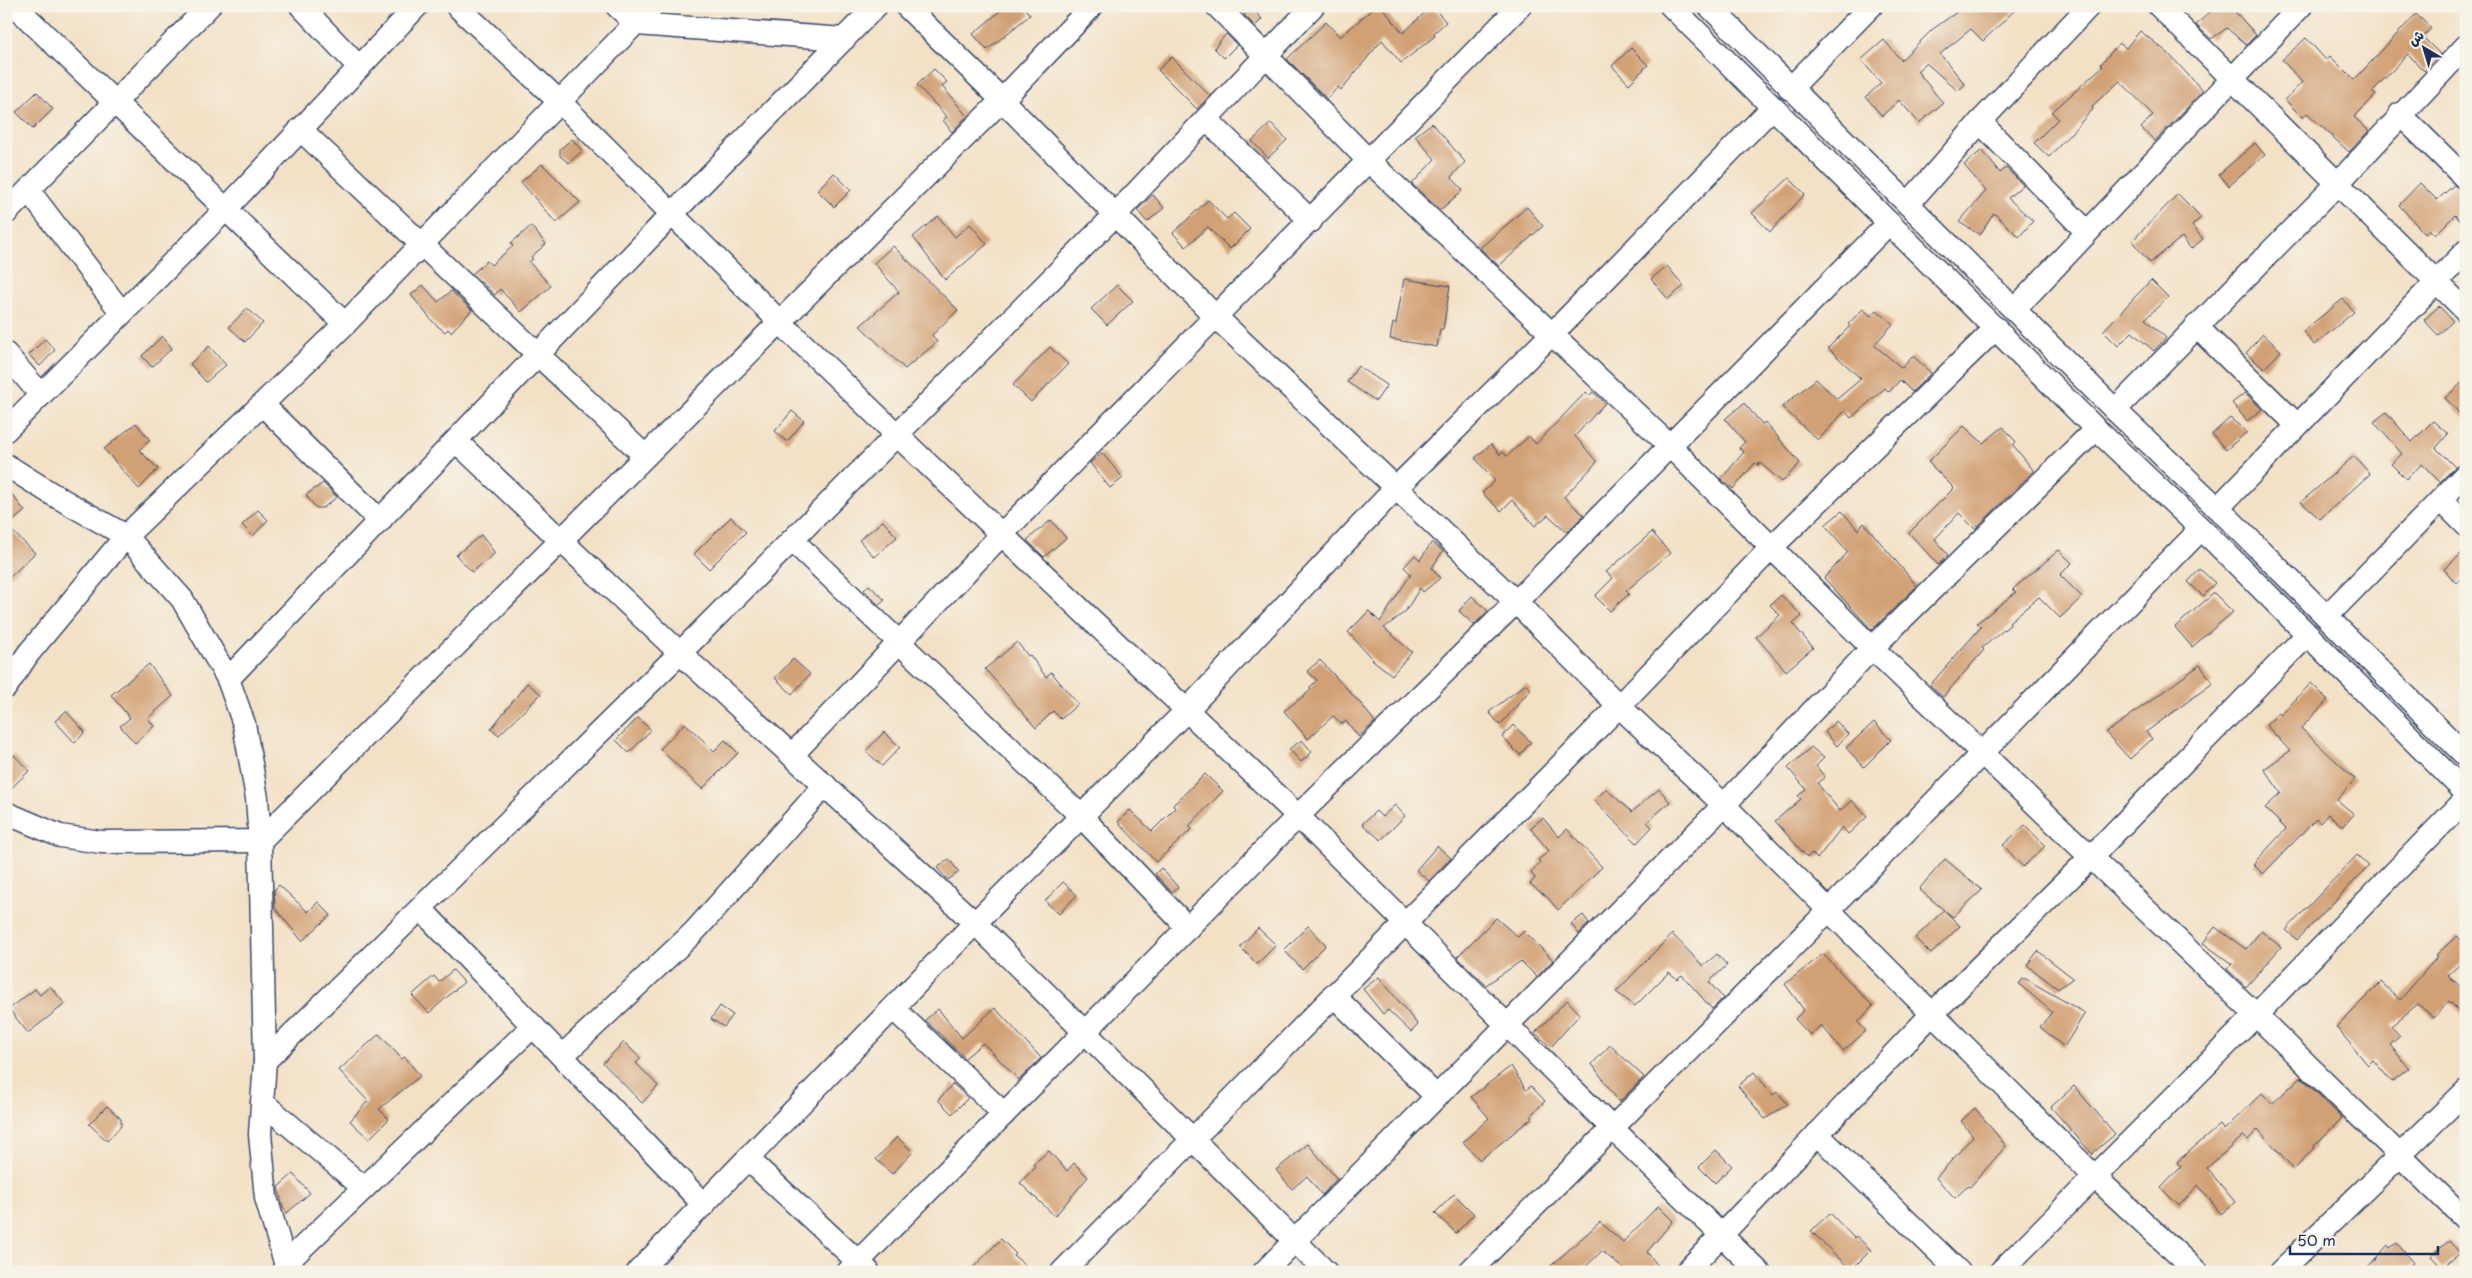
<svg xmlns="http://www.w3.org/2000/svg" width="2472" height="1278" viewBox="0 0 2472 1278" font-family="'Playpen Sans','Playpen Sans Arabic',sans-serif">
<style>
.building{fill:#d1a074}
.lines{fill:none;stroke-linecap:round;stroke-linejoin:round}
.minor-casing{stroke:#3b4a6e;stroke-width:25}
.minor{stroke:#fff;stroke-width:22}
</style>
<rect width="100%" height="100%" fill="#f7f3e8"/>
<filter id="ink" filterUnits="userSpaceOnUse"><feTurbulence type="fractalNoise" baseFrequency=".02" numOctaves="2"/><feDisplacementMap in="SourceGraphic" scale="10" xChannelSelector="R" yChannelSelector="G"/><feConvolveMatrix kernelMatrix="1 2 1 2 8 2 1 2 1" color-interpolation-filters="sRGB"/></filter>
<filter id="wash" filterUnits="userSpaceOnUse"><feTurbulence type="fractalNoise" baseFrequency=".0096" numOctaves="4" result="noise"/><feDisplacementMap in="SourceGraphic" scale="20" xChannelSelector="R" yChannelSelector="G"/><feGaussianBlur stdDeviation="1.12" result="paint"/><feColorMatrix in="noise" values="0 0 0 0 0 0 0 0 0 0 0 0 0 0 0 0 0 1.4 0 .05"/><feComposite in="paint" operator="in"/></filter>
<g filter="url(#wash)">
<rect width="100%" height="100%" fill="#f3e1c6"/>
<g id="blocks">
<g class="building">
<polygon points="1006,6 1023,6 1030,15 987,50 973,34"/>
<polygon points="1376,6 1381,6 1403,33 1432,6 1446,22 1433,34 1435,36 1401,63 1382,40 1341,90 1338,87 1327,99 1287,59 1326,22 1340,37"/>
<polygon points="1965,6 2019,6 1983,41 1971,29 1940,54 1965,84 1958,91 1926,63 1917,71 1943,103 1919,123 1899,100 1882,116 1866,97 1881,83 1861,60 1884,40 1901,60 1933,29"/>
<polygon points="2216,6 2230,6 2256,35 2246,45 2227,28 2211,39 2196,25"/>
<polygon points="1251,7 1262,19 1255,26 1244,15"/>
<polygon points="2416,14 2431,28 2423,37 2440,54 2424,71 2408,54 2372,92 2376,95 2354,117 2369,131 2349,152 2307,113 2303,118 2285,100 2302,82 2282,60 2306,38 2326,60 2330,56 2354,80"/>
<polygon points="2140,31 2168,53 2203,91 2155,141 2141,128 2153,115 2120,81 2092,106 2093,109 2049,157 2034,143 2058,119 2052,112 2103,66 2101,64 2119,43 2126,48"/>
<polygon points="1226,34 1237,45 1224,58 1214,48"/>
<polygon points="1631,48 1648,65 1629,84 1612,66"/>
<polygon points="1172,57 1210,96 1197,109 1158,70"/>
<polygon points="934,69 947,82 942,86 967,116 952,132 943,120 947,117 917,85"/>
<polygon points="37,92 53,109 33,129 16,112"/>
<polygon points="1271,123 1287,140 1268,158 1252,141"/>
<polygon points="1432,123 1465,162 1451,177 1463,190 1440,210 1412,184 1435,159 1415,136"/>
<polygon points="572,139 582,151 569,163 560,156 560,149"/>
<polygon points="2255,143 2265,155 2229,186 2219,174"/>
<polygon points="1982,150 2000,173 2006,168 2023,185 2008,198 2033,221 2019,237 1994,213 1980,235 1959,222 1986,191 1964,165"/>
<polygon points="542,164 580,202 556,223 521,182"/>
<polygon points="834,173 851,190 834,207 817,190"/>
<polygon points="1789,178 1805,194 1770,232 1752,213"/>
<polygon points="2420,183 2437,200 2454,185 2466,192 2466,228 2455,215 2435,235 2429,229 2425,234 2399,205"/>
<polygon points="2178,194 2201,217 2192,226 2203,239 2191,249 2182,237 2150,263 2132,241"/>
<polygon points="1153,195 1164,208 1147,222 1137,210"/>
<polygon points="1208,200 1227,219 1234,213 1250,229 1230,249 1208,227 1186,247 1173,233"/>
<polygon points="1527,207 1543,226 1499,266 1480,248"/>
<polygon points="938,216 955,237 970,224 987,244 945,280 913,237"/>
<polygon points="531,226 546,244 531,257 533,259 529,262 551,286 521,312 500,289 495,295 472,274 487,261 491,265 513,246 511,243"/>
<polygon points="893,246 958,310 932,335 937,342 905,369 860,326 899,292 874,263"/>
<polygon points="1667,266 1684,286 1668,299 1651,279"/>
<polygon points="1404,279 1450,286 1443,329 1440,329 1437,347 1390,339 1393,323 1396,324"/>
<polygon points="2151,280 2168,297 2145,319 2166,338 2154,351 2132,332 2118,346 2103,331"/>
<polygon points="423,285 438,302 451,291 472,310 451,332 448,329 445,332 434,323 411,295"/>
<polygon points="1117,285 1133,301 1107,325 1091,309"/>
<polygon points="2343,299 2354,312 2314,345 2303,331"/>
<polygon points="2439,306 2453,321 2438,335 2424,320"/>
<polygon points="247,308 263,323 245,342 229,327"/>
<polygon points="1863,309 1871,316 1877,310 1893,324 1874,345 1902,368 1913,356 1931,373 1912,392 1900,380 1889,392 1885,388 1851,418 1845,411 1818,440 1782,407 1816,379 1837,399 1861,379 1828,348 1850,326 1848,324"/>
<polygon points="2263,334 2281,351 2264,369 2246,353"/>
<polygon points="162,336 172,348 152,367 142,356"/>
<polygon points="45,339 55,350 40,366 29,355"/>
<polygon points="209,346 226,365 206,382 190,364"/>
<polygon points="1050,347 1068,364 1031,402 1013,385"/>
<polygon points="1358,366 1387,385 1376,401 1347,382"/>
<polygon points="2466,379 2466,420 2445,398"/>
<polygon points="1586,392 1589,396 1593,392 1605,403 1575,436 1597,462 1564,497 1584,515 1567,532 1548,515 1535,526 1512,500 1501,511 1482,493 1495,481 1475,458 1491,444 1500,455 1502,452 1507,456 1529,436 1536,444"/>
<polygon points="2245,393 2262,409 2247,421 2232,403"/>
<polygon points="1744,403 1762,424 1765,422 1800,463 1782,482 1760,463 1758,465 1755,463 1733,489 1721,479 1744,452 1739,448 1745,442 1725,419"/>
<polygon points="792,411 804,421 787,442 775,431"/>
<polygon points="2386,412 2412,442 2433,421 2448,434 2436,448 2455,467 2440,482 2422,464 2406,479 2391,464 2402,454 2374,422"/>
<polygon points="2230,418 2247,432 2226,450 2212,434"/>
<polygon points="136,423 150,440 139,450 158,469 139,489 104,449"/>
<polygon points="1964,426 1983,443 2003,427 2016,442 2013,445 2034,471 1975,529 1959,513 1935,539 1948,555 1938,565 1909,533 1954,488 1928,462"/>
<polygon points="1102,453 1123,478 1110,488 1090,463"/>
<polygon points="2354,456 2370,474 2320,519 2301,502"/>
<polygon points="323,483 337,497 323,508 316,508 306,495"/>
<polygon points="6,487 25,511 7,526 35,553 6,581"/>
<polygon points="258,510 268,520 253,536 242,525"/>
<polygon points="1842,511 1858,530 1864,523 1917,586 1872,630 1824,578 1848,552 1825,525"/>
<polygon points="731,517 746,532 709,569 694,554"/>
<polygon points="1051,520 1066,538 1044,557 1027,540"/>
<polygon points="883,521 897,537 874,557 859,540"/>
<polygon points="1652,532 1670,553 1626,591 1629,594 1610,611 1595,596 1613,578 1606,572"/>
<polygon points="481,535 495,553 472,572 456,555"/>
<polygon points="1432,542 1443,551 1432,568 1440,578 1423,592 1420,588 1405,612 1384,628 1412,652 1392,675 1374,661 1348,632 1369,611 1380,622 1411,574 1404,567 1415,555 1420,560"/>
<polygon points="2059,550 2072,563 2060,575 2082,597 2060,618 2039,597 2009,622 2011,624 1982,648 1984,650 1943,697 1930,685 1981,627 1977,623 2016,592 2013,589"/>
<polygon points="2466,550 2466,575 2456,583 2444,569"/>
<polygon points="2200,569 2215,583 2203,596 2188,582"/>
<polygon points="869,585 885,600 879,605 864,590"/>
<polygon points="2214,593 2233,612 2192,647 2175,627"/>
<polygon points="1781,595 1802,616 1793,624 1813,648 1786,671 1756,637 1780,615 1770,605"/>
<polygon points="1472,596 1488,611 1474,625 1459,611"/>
<polygon points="1017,642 1028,656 1030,655 1046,677 1051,672 1078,704 1061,719 1053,711 1036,728 985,669"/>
<polygon points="793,659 810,674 792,694 775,678"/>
<polygon points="1320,660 1361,704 1375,722 1359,737 1346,721 1342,724 1333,716 1308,739 1284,711 1311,690 1309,688 1317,680 1307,671"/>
<polygon points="149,664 173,696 148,718 154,726 135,743 120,726 130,718 111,695"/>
<polygon points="2200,665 2213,683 2146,732 2152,739 2130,759 2106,733"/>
<polygon points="527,683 541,694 499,735 491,729"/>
<polygon points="2311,683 2328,700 2301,728 2355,779 2337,800 2354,814 2343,827 2328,814 2320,823 2316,819 2263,874 2253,864 2286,829 2265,808 2281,793 2264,769 2290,751 2266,725 2279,713 2281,715"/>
<polygon points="1526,684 1531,689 1500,725 1489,712"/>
<polygon points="66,711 85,732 75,743 55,721"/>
<polygon points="638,718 651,730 629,753 616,740"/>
<polygon points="1836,721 1848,734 1837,746 1825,732"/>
<polygon points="1874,722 1891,740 1864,767 1846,748"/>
<polygon points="685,723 714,751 725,740 738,753 702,789 660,749"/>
<polygon points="1513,725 1531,742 1520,755 1502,737"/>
<polygon points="884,732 900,747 882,766 866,751"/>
<polygon points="1302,740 1312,752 1301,762 1289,749"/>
<polygon points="1811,747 1824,758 1816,766 1825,777 1817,783 1840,811 1852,800 1867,817 1848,834 1842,827 1817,859 1812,853 1807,857 1775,821 1801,799 1798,796 1806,789 1788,768"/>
<polygon points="14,755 29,771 6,793 6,762"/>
<polygon points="1205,774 1223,791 1189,826 1192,829 1156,862 1118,822 1130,810 1152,831 1175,808 1173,805"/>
<polygon points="1606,789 1632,812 1659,789 1670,802 1647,822 1652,827 1637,843 1594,801"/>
<polygon points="1395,805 1405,816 1381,840 1362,824 1376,811 1382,817"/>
<polygon points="1543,818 1559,837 1567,829 1602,867 1558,910 1547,897 1530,884 1535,878 1531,873 1540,862 1538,860 1549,851 1530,828"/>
<polygon points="2025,825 2045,846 2023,867 2003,845"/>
<polygon points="1437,846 1451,858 1429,881 1416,870"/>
<polygon points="2357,855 2369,866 2297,940 2286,930"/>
<polygon points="949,859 959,872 948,880 937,868"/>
<polygon points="1945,859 1982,890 1953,917 1945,911 1960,926 1931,954 1915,938 1944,910 1919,889"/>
<polygon points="1161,868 1178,887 1172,892 1155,874"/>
<polygon points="1063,882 1077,895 1059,914 1045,901"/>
<polygon points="279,885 308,912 318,902 331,915 302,941 275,908 274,890"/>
<polygon points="1583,915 1589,923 1579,934 1571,924"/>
<polygon points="1496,918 1518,937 1524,931 1553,960 1537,977 1521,961 1486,985 1457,957"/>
<polygon points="1308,926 1326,945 1302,969 1284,950"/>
<polygon points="2215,927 2246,949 2261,931 2281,947 2246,987 2227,969 2232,964 2203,943"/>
<polygon points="1258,928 1276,945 1257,964 1240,947"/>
<polygon points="1672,934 1703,966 1717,954 1727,965 1709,982 1723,998 1712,1009 1682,975 1677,979 1669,972 1635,1006 1616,992"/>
<polygon points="2457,936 2466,945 2466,959 2448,975 2466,992 2466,1018 2449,1001 2434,1018 2418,1004 2391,1026 2400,1036 2390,1045 2409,1068 2392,1082 2373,1060 2368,1065 2336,1027 2381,982 2400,1000 2438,956 2436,955"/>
<polygon points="2038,951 2073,978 2058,989 2027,965"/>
<polygon points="1823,954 1873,1006 1858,1022 1866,1031 1843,1051 1821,1025 1810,1035 1795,1019 1804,1010 1785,984"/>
<polygon points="453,970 464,982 429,1013 412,995 434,976 439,982"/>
<polygon points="1379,977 1418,1025 1411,1032 1388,1010 1383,1014 1363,989"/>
<polygon points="2024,978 2085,1013 2064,1047 2040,1027 2052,1012 2019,984"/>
<polygon points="50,986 65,1004 28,1033 9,1009 35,989 40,995"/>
<polygon points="1567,1000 1580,1014 1551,1047 1535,1033"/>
<polygon points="720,1006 733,1015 724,1027 711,1019"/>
<polygon points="995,1008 1041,1058 1019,1080 983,1043 965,1058 925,1020 938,1009 962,1038"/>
<polygon points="379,1034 402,1059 405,1057 420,1076 379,1109 389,1119 369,1139 350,1121 368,1101 339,1070"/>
<polygon points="624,1042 641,1059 636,1063 658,1086 642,1103 603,1063"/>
<polygon points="1610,1045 1644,1077 1619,1102 1592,1064"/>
<polygon points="1511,1066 1526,1090 1531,1086 1545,1101 1531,1115 1533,1117 1480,1160 1463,1142 1489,1118 1471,1097"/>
<polygon points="1754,1072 1773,1095 1777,1092 1788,1104 1765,1119 1738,1086"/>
<polygon points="2301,1077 2342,1118 2314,1146 2315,1147 2294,1169 2258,1129 2248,1140 2243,1136 2207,1168 2235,1202 2221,1214 2198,1185 2179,1206 2161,1188 2181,1167 2177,1162 2220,1125 2224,1130 2262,1093 2272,1104"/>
<polygon points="953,1084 968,1098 952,1114 938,1100"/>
<polygon points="2074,1086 2115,1134 2092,1154 2051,1107"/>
<polygon points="107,1106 121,1119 121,1126 107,1141 89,1124"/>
<polygon points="1975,1108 2006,1146 1970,1187 1968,1186 1955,1198 1936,1178 1973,1136 1961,1121"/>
<polygon points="897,1137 913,1152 892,1174 876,1159"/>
<polygon points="1308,1144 1337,1179 1322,1195 1307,1176 1292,1189 1276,1170"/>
<polygon points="1716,1150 1732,1166 1715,1183 1699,1167"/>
<polygon points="1049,1151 1067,1171 1074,1163 1088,1177 1055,1216 1020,1183 1035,1167 1033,1164"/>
<polygon points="293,1174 310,1193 287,1213 283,1208 278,1187"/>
<polygon points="1454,1194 1474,1214 1456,1233 1435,1213"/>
<polygon points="1658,1206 1673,1221 1647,1252 1663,1272 1627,1272 1602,1251 1580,1272 1544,1272 1600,1222 1623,1242"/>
<polygon points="1830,1213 1854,1238 1856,1236 1871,1250 1851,1270 1811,1231"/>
<polygon points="1001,1239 1016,1254 1014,1256 1034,1272 969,1272"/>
<polygon points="2449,1241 2460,1253 2442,1268 2431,1256"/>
<polygon points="2397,1243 2413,1263 2402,1272 2363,1272 2388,1245 2390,1248"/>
</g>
</g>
</g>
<g filter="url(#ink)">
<use href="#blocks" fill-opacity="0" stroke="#3b4a6e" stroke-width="1"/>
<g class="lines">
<defs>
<g id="minor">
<polyline points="15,6 345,324"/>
<polyline points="301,6 359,67"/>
<polyline points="457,6 561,103 780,322 896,434 1298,816 1507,1025 1759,1272"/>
<polyline points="617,6 636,24 844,39"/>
<polyline points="906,6 1002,100 1215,316 1516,602 1619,706 1724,805 2095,1177 2197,1272"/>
<polyline points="1217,6 1369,161 1669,445 1872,648 2256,1015 2466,1220"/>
<polyline points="1671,6 2096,429 2216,543 2466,793"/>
<polyline points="1709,6 2115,410 2234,524 2466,756"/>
<polyline points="2159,6 2466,311"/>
<polyline points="1790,89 1871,6"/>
<polyline points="2400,114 2466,179"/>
<polyline points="1206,119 1311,221"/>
<polyline points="1980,122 2087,232"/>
<polyline points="300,129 645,456"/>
<polyline points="29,191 122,313"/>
<polyline points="1908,204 1980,122 2089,6"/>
<polyline points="6,213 209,6"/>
<polyline points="2015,309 2301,6"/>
<polyline points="2196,326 2297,425"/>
<polyline points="6,354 41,395"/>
<polyline points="263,405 380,521"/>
<polyline points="2115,410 2337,184 2466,46"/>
<polyline points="6,430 225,210 417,6"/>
<polyline points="456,441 680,653 975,923 1326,1272"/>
<polyline points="6,465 52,494 126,536 182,599 228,679 244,724 257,798 260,841 265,1061 260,1134 266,1198 288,1272"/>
<polyline points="2441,500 2466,525"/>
<polyline points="2218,508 2466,251"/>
<polyline points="792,540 1081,816 1188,928"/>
<polyline points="2327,616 2466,474"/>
<polyline points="228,679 672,214 876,6"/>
<polyline points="6,687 28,654 126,536 345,324 652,6"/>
<polyline points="792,755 1003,533 1520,6"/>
<polyline points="6,813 60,836 101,842 260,841 1002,100 1092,6"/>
<polyline points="421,909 704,1205"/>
<polyline points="1333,995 1437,1097"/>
<polyline points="894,1009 1004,1114"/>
<polyline points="562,1056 694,932 825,785"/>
<polyline points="265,1061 680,653 1115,215 1313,6"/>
<polyline points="262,1102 364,1188"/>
<polyline points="1817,1134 1959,1272"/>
<polyline points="748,1159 868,1271"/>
<polyline points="285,1264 533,1026"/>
<polyline points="638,1272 975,923 1188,709 1395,489 1553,333 1772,108"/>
<polyline points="848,1272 1298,816 1516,602 1889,223"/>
<polyline points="1062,1272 1619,706 1772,547 1996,328"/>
<polyline points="1264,1272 1724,805 1872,648 2096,429"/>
<polyline points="1469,1272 1829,910 2201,529"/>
<polyline points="1686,1272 1932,1014 2091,857 2308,634"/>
<polyline points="2000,1272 2256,1015 2466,799"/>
<polyline points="2280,1272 2466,1091"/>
</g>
</defs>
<use href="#minor" class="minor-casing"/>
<use href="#minor" class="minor"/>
</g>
</g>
<rect width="2472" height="1278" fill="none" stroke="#f7f3e8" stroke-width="25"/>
<g transform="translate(2424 48) rotate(322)" stroke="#f7f3e8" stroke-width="4" paint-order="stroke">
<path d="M0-4L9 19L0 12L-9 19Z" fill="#1b2f5e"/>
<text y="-8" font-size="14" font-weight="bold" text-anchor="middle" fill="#1b2f5e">ش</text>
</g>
<path d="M2290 1246v8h148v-8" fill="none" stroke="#1b2f5e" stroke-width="2.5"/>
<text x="2297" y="1246" font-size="15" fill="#1b2f5e" stroke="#f7f3e8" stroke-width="4" paint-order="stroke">50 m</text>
</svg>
